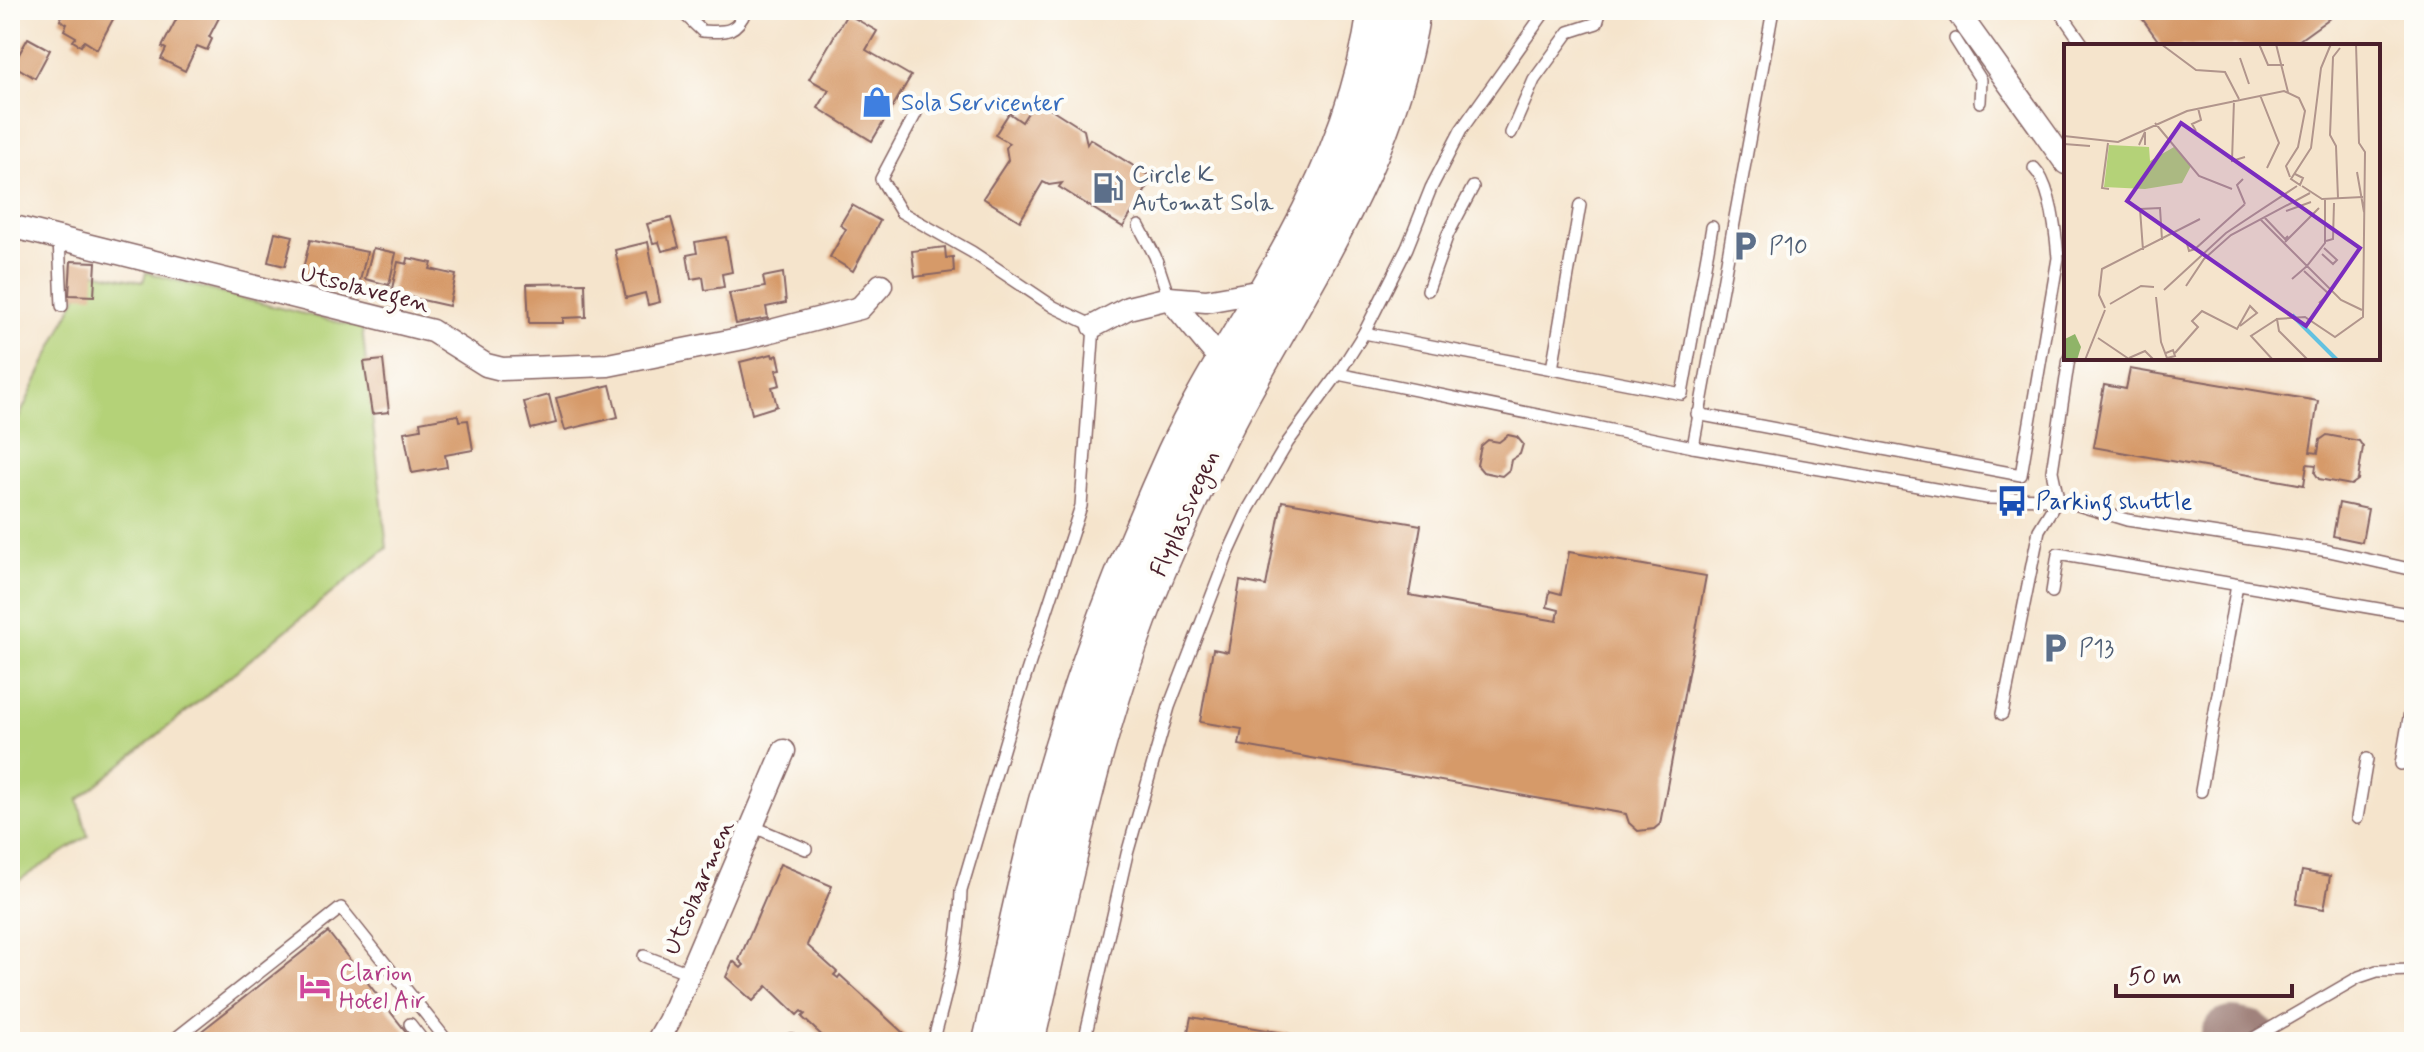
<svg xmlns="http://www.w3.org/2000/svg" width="2424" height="1052" viewBox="0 0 2424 1052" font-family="Mynerve,sans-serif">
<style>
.green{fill:#b4d278;stroke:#7f7852;stroke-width:2}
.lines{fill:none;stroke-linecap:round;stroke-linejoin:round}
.taxiway{stroke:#a0827c;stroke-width:64}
.building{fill:#d69a69}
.lane-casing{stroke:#866463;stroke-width:14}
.street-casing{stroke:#866463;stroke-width:25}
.highway-casing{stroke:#866463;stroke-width:41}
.lane{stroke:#fff;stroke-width:11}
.street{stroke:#fff;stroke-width:22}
.highway{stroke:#fff;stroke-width:38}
.labels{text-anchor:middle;stroke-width:8;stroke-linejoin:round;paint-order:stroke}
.shop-label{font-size:24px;fill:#366cbe;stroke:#fdfcf7;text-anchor:start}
.service-label{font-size:24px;fill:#4e5e75;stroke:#fdfcf7;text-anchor:start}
.street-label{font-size:24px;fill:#4a1f2b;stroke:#fdfcf7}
.transit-label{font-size:24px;fill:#164399;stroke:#fdfcf7;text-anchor:start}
.hotel-label{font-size:24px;fill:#b23c85;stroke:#fdfcf7;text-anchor:start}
.inset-river{fill:none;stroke:#62c1e0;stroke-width:4}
.inset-road{fill:none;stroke:#b1958c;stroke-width:2}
.view{fill:#7b2cbf;fill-opacity:0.15;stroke:#7b2cbf;stroke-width:4}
.inset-edge{fill:none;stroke:#4a1f2b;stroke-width:4}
</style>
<rect width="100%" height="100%" fill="#fdfcf7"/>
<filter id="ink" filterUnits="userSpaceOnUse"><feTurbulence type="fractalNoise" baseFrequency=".0125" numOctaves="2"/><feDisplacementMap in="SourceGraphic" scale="16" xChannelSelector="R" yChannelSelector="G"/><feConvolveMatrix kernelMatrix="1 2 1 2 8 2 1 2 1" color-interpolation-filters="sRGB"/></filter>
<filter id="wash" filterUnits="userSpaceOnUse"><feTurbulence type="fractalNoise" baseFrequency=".006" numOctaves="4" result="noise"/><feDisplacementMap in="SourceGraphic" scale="32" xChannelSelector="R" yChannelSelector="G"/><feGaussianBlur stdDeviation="1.8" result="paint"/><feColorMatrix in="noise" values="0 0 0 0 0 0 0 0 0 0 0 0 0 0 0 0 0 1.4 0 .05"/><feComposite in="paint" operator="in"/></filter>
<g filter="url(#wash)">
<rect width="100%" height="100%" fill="#f5e4cc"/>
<polygon class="green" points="89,271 143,282 146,272 239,298 362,328 387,548 78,800 88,836 10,886 10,436"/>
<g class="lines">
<polyline class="taxiway" points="2232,1039 2247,1042"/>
</g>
<g id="blocks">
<g class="building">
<polygon points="65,10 118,10 97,49 84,41 81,46 73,41 76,37 64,30 67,24 60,20"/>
<polygon points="184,10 223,10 209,37 212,39 207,50 197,46 185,71 161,59 166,49 162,47 178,16 181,17"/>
<polygon points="2136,10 2341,10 2291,46 2162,46"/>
<polygon points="847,14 877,31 866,50 911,76 872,141 818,108 829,90 809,79"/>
<polygon points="28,38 50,50 35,78 13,65"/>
<polygon points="1045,105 1084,130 1087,144 1090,139 1153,178 1123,227 1059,187 1062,183 1049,185 1043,182 1020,221 983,198 1008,160 1006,148 1009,143 995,135 1009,113 1022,122 1031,108"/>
<polygon points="852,205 880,221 853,271 830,257 846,229 840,225"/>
<polygon points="671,218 679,247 662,251 659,242 653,243 647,224"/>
<polygon points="275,232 293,236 285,266 268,262"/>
<polygon points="726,237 732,272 722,274 724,287 705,290 703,277 691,279 687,255 697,253 695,242"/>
<polygon points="310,240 367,252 358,289 301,277"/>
<polygon points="648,242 660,302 648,305 645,293 626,298 615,250"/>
<polygon points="945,247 946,258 953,257 954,272 915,277 912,251"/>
<polygon points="373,248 396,253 389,285 365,279"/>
<polygon points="408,258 432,263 430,269 456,275 449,306 391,293 398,262 407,264"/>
<polygon points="71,261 96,262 94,296 69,295"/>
<polygon points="783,273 786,303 766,307 768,318 736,324 729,293 765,287 763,277"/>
<polygon points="585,283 586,317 563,318 563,323 529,323 527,284"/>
<polygon points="772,354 773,357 778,355 781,369 776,370 780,385 772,387 777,406 752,414 740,362"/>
<polygon points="383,360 389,412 372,414 364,362"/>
<polygon points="2130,369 2318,401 2310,452 2318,453 2320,440 2327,435 2359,441 2363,447 2358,480 2351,485 2319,479 2315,473 2316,465 2307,464 2304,485 2093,447 2104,385 2126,389"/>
<polygon points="610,385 618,417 565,430 556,398"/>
<polygon points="549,395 556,423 531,429 524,402"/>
<polygon points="458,415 459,421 468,420 473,450 445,455 447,467 412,473 404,432 421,429 420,422"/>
<polygon points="1508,435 1517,437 1523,444 1520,454 1511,460 1509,470 1502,476 1483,472 1477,465 1481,446 1488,440 1499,442"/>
<polygon points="1282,501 1421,525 1409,595 1557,621 1559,610 1547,607 1550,591 1561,594 1569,552 1706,576 1660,824 1654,829 1638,831 1629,823 1626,814 1239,745 1242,729 1200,722 1213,649 1228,652 1240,581 1266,586"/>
<polygon points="2339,503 2368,509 2362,542 2333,536"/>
<polygon points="780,864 832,886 807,945 837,972 834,975 838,978 840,975 913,1042 829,1042 802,1017 805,1014 801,1011 797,1015 767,986 753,1001 726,977 733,961 741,968 744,965 739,960"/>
<polygon points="2302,871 2330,876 2324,909 2296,904"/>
<polygon points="328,932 414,1042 192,1042 190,1040"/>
<polygon points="1191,1017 1325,1040 1325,1042 1186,1042"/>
</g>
</g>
</g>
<g filter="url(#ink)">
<use href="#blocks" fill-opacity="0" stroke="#866463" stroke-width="2"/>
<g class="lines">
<defs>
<g id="lane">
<path d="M 680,10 L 702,31 C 725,32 736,34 746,10"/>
<polyline points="2059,10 2084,46"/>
<polyline points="1955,39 1981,80 1980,102"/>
<path d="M 916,113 L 881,179 L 901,212 L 972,252 L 1054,307 L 1094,326 L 1081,506 L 1018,699 L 961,891 C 960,944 947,991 933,1042"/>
<polyline points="1511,133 1534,80 1569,32 1597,23 1601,10"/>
<polyline points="1139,226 1155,256 1169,298"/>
<polyline points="59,239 62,306"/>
<polyline points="1428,290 1448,234 1473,187"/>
<polyline points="1364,333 1682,394 1712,227"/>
<polyline points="2069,358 2052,471 2058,499 2127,520 2329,551 2414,570"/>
<polyline points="1552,369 1580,205"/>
<polyline points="1338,374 1693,447 1987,498 2058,499"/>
<path d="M 1697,414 L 2021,475 L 2058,258 C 2056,233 2051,185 2034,168"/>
<polyline points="1693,447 1773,10"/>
<polyline points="2052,592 2058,554 2414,615"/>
<polyline points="2002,714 2039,530 2058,499"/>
<polyline points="2401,764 2414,689"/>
<polyline points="2201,791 2237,585"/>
<polyline points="2357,818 2367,759"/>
<polyline points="752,826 806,849"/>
<polyline points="644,956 689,973"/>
<polyline points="410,1024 424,1042"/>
<polyline points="791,1039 794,1042"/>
<polyline points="171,1042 341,908 448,1042"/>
<polyline points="1084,1042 1127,854 1169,707 1227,556 1249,508 1288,442 1338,374 1364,333 1407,248 1431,188 1461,130 1546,10"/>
<polyline points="2247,1042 2359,977 2377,971 2414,970"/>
</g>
<g id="street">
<polyline points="1956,10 2066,163"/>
<polyline points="10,226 432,331 486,365 502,369 608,365 744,338 860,308 881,285"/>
<polyline points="1094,326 1128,308 1169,298"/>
<polyline points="1224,364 1169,298 1206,301 1268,290"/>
<polyline points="657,1042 669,1021 784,751"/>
</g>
<g id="highway">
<path d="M 992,1042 C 1011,960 1027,876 1050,794 C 1082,677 1126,565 1176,454 C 1210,381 1257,314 1295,243 C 1334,171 1366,92 1377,10"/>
<path d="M 1025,1042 C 1064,876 1096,705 1166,548 C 1192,491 1218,434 1249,379 C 1315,260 1390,148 1411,10"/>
</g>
</defs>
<use href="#lane" class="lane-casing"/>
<use href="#street" class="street-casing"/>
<use href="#highway" class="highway-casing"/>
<use href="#lane" class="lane"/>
<use href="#street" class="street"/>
<use href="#highway" class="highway"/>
</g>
</g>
<defs>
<symbol id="shop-bare" viewBox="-9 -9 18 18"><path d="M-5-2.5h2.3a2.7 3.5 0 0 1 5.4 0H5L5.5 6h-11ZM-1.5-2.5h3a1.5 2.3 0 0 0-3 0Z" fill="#3f7fe0" stroke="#fdfcf7" stroke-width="2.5" paint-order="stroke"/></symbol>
<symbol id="fuel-bare" viewBox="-9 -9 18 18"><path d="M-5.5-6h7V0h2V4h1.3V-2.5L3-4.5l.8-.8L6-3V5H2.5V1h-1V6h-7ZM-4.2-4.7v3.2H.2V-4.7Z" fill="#5c6f8a" stroke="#fdfcf7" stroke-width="2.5" paint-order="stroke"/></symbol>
<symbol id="parking-bare" viewBox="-9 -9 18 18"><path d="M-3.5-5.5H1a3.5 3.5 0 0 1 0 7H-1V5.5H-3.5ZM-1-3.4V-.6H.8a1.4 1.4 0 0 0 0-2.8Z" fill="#5c6f8a" stroke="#fdfcf7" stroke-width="2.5" paint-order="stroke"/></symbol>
<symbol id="bus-bare" viewBox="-9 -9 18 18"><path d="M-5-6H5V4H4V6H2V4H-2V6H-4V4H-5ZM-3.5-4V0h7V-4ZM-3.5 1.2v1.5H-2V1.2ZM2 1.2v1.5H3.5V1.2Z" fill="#1a4fb4" stroke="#fdfcf7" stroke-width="2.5" paint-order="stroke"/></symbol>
<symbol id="hotel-bare" viewBox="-9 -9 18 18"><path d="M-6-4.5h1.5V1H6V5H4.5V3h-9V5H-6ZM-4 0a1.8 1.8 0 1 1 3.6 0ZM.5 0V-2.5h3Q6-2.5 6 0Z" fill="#d1479c" stroke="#fdfcf7" stroke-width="2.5" paint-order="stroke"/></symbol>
</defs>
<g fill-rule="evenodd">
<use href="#shop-bare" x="855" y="80" width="44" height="44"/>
<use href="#fuel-bare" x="1086" y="166" width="44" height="44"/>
<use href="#parking-bare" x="1723" y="224" width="44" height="44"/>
<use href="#bus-bare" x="1990" y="479" width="44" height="44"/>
<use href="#parking-bare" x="2033" y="626" width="44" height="44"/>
<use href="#hotel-bare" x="293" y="964" width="44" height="44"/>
</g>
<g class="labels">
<g class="shop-label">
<text x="901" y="110">Sola Servicenter</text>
</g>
<g class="service-label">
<text x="1132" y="182">Circle K<tspan x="1132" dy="28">Automat Sola</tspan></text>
<text x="1769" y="254">P10</text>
<text x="2079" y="656">P13</text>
</g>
<g class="street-label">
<text transform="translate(365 288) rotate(14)" y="8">Utsolavegen</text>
<text transform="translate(1184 513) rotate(-66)" y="8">Flyplassvegen</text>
<text transform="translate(698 887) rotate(-67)" y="8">Utsolaarmen</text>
</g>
<g class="transit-label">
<text x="2036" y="509">Parking shuttle</text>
</g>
<g class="hotel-label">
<text x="339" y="980">Clarion<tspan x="339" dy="28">Hotel Air</tspan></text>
</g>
</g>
<g transform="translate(2064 44)">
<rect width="316" height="316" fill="#f5e4cc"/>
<path d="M 45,101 L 85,103 L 86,117 L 110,103 L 127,122 L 118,139 L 81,145 L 40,143 Z" fill="#b4d278"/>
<path d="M 11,290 L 17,303 L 13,316 L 1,316 L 1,295 Z" fill="#8fb468"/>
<path class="inset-river" d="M 228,271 L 273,316"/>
<path class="inset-road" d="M 97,0 L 132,26 L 161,28 L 175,55M 195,0 L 204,21 L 220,21M 212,0 L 224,48M 176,14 L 185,40M 196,51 L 215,99 L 203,124M 170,56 L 168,117 L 181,113M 91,79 L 135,132 L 168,145M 132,87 L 128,80 L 137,76 L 134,64M 0,92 L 54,98 L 123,67 L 220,47 L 235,54 L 241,67 L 234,103 L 222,122 L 226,133M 44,99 L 38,144 L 45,145M 0,100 L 26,102M 75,101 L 81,88 L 81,101M 293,128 L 300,168M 231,130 L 239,134 L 236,141 L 227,135 L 247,104 L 257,24 L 267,0M 179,135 L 173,141 L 181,160M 238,142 L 258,155 L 299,153M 274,154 L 272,102 L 266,91 L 269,13 L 276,4M 261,155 L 261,199 L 243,222 L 277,256 L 298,266M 222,167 L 247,158M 201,174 L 221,195 L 224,192M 197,176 L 243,222 L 228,235M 122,196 L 125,207 L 131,205 L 181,160M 262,197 L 269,195 L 270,159M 221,198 L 255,164M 79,206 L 76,165 L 96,164 L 98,196M 258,210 L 269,220 L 273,216 L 260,204M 240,227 L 265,250 L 255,259M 122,242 L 140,215 L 167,191 L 246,149M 100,246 L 162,189 L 233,142M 92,253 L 97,298 L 103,314 L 111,312 L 109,306 L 102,309M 46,260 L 77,242 L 90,243M 41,264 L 35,251 L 38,225 L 136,175M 34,294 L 65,315M 111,309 L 134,283 L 128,277 L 138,267 L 173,285 L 186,262 L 193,269 L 176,282M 65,314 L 81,307 L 90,316M 21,316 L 41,266M 209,316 L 187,292 L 213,275M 244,316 L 215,287 L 213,275 L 241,273 L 271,293 L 299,273 L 301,108 L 295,99 L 292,0"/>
<path class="view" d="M 117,79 L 296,204 L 242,282 L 63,157 Z"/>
<rect width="316" height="316" class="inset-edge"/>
</g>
<rect width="2424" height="1052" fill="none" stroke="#fdfcf7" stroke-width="40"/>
<path d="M2116 984v12h176v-12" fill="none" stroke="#4a1f2b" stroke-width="4"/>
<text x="2128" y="984" font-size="24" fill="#4a1f2b" stroke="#fdfcf7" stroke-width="6" paint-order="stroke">50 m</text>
</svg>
